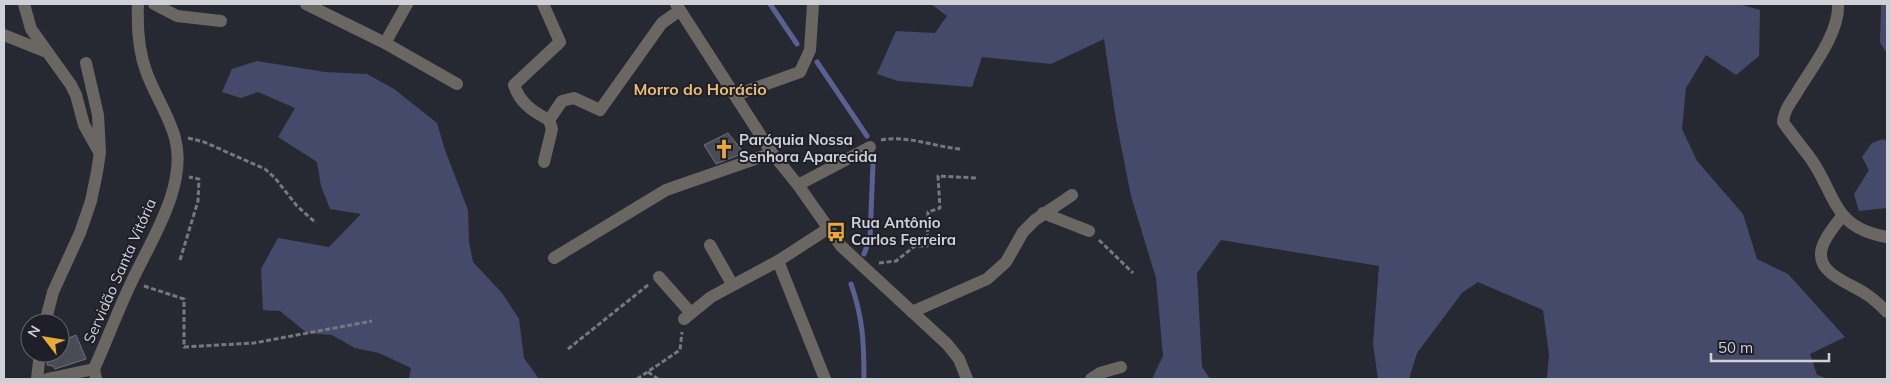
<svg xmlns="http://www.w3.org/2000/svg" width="1891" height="383" viewBox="0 0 1891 383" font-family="Mulish,sans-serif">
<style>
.green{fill:#464a6a}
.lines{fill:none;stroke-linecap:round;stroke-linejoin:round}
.stream{stroke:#5a6092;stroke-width:5}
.building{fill:#494b55;stroke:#6e707b}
.path{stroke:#76787f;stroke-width:3;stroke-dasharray:5 2.5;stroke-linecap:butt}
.minor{stroke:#6a6763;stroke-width:12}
.labels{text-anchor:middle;stroke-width:4;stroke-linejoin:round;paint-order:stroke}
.poi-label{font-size:15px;font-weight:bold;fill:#d0d1d7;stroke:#1e1f28;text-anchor:start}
.street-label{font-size:15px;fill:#d0d1d7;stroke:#1e1f28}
.neighbourhood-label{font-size:16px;font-weight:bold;fill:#e9bc78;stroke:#1e1f28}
</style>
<rect width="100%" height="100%" fill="#272932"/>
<g class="green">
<polygon points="931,4 1739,4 1760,10 1759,56 1736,75 1706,55 1686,88 1682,129 1697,161 1743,214 1757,259 1788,274 1845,337 1810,354 1817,375 1829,379 1547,379 1549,354 1543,310 1478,282 1462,293 1417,353 1409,379 1378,379 1373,344 1379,266 1221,240 1197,273 1202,367 1210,379 1152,379 1163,356 1156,278 1131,196 1116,120 1104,39 1051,64 982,57 972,87 898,81 877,74 896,31 935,33 947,16"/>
<polygon points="1881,4 1887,4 1887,53 1880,43"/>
<polygon points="257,61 325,72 367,74 394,89 437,123 445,150 468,210 469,242 473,262 502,293 519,319 524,358 539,379 409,379 411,368 379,353 355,348 332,335 307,333 280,311 263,310 261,269 278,238 329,247 361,214 330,209 321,186 317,162 278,137 295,108 258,92 241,98 222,92 232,69"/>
<polygon points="1883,139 1887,141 1887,208 1859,211 1854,194 1869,170 1862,157 1872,143"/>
</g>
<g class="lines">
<g class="stream">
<polyline points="770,4 797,44"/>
<polyline points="817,62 867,136"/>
<polyline points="864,254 870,238 873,163"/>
<path d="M 851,284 C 863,318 864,343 864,379"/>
</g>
</g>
<g class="building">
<polygon points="728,133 744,153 716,164 704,145"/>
<polygon points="76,335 86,359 55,369 53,366 47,365 48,353 60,353 60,342"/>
</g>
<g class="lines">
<g class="path">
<polyline points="188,138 204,142 265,169 275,178 297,206 316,223"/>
<path d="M 881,140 C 909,135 934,147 961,149"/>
<polyline points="1099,240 1133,273"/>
<polyline points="180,260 198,201 199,179 189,177"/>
<polyline points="879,263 896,261 915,246 927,246 928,212 940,208 938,176 978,178"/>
<polyline points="144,286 184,299 184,347 254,343 372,321"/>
<polyline points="568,349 648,285"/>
<polyline points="648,372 658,379"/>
<polyline points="637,379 680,350 682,332"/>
</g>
<g class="minor">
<polyline points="24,4 31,29 71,85 76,95 84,125 98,150"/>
<polyline points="154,4 177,16 221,21"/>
<polyline points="306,4 385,43 457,84"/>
<path d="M 543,4 L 560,42 L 514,85 C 520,103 532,111 549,120"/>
<polyline points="676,4 772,153 798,185 841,246 947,344 959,359 967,379"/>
<path d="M 1838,4 C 1840,33 1810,70 1796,94 C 1790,103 1784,111 1783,122 C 1792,135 1802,147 1811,159 C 1837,197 1833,228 1887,237"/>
<polyline points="4,35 44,51"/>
<polyline points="385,43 407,4"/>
<polyline points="736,95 800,72 810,50 813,4"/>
<polyline points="544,162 552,129 549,120 562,101 574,98 600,110 662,23 679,11"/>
<polyline points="798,185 870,147"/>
<polyline points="1043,213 1089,231"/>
<path d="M 1842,216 C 1835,226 1821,241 1821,254 C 1820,275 1852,284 1866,294 C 1874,299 1880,305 1887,312"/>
<polyline points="710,245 732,284"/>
<polyline points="554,258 666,190 772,153"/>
<polyline points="778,261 825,379"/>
<polyline points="659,277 690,312"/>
<polyline points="912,312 987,279 1006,262 1023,232 1035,220 1072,195"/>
<polyline points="684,319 711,297 778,261 829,228"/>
<polyline points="45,323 53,292 80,233 91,201 97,172 100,152 98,115 86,63"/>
<polyline points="37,379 40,353"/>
<polyline points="47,379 94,369"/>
<path d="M 96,379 L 94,369 C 107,340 118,310 132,281 C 151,240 188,185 175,138 C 169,115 154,94 146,71 C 138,49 137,27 138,4"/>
<polyline points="1091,379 1100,373 1121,367"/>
</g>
</g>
<defs>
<symbol id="church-bare" viewBox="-9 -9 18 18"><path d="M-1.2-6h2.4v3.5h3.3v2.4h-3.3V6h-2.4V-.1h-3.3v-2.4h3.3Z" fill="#eaaa39" stroke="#1e1f28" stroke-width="2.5" paint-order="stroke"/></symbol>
<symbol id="bus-bare" viewBox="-9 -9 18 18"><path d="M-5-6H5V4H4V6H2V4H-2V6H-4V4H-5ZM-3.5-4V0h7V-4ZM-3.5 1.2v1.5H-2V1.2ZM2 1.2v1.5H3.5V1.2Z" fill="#eaaa39" stroke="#1e1f28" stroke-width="2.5" paint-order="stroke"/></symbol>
</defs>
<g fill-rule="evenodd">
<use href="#church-bare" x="710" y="135" width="28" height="28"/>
<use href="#bus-bare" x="822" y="218" width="28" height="28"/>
</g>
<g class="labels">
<g class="poi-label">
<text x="739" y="145">Paróquia Nossa<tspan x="739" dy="17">Senhora Aparecida</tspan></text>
<text x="851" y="228">Rua Antônio<tspan x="851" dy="17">Carlos Ferreira</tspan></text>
</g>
<g class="street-label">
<text transform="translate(120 271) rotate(-66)" y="5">Servidão Santa Vitória</text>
</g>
<g class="neighbourhood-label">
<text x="700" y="95">Morro do Horácio</text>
</g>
</g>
<rect width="1891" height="383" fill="none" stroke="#d0d1d7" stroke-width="10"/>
<g transform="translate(45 338) rotate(301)"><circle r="24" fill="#1e1f28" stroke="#65666e"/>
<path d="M0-4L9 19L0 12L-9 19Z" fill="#eaaa39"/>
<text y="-8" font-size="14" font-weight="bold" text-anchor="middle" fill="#d0d1d7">N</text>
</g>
<path d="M1711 353v8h118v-8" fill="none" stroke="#d0d1d7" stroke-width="2.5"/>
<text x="1718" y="353" font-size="15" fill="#d0d1d7" stroke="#1e1f28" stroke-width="4" paint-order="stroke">50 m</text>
</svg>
